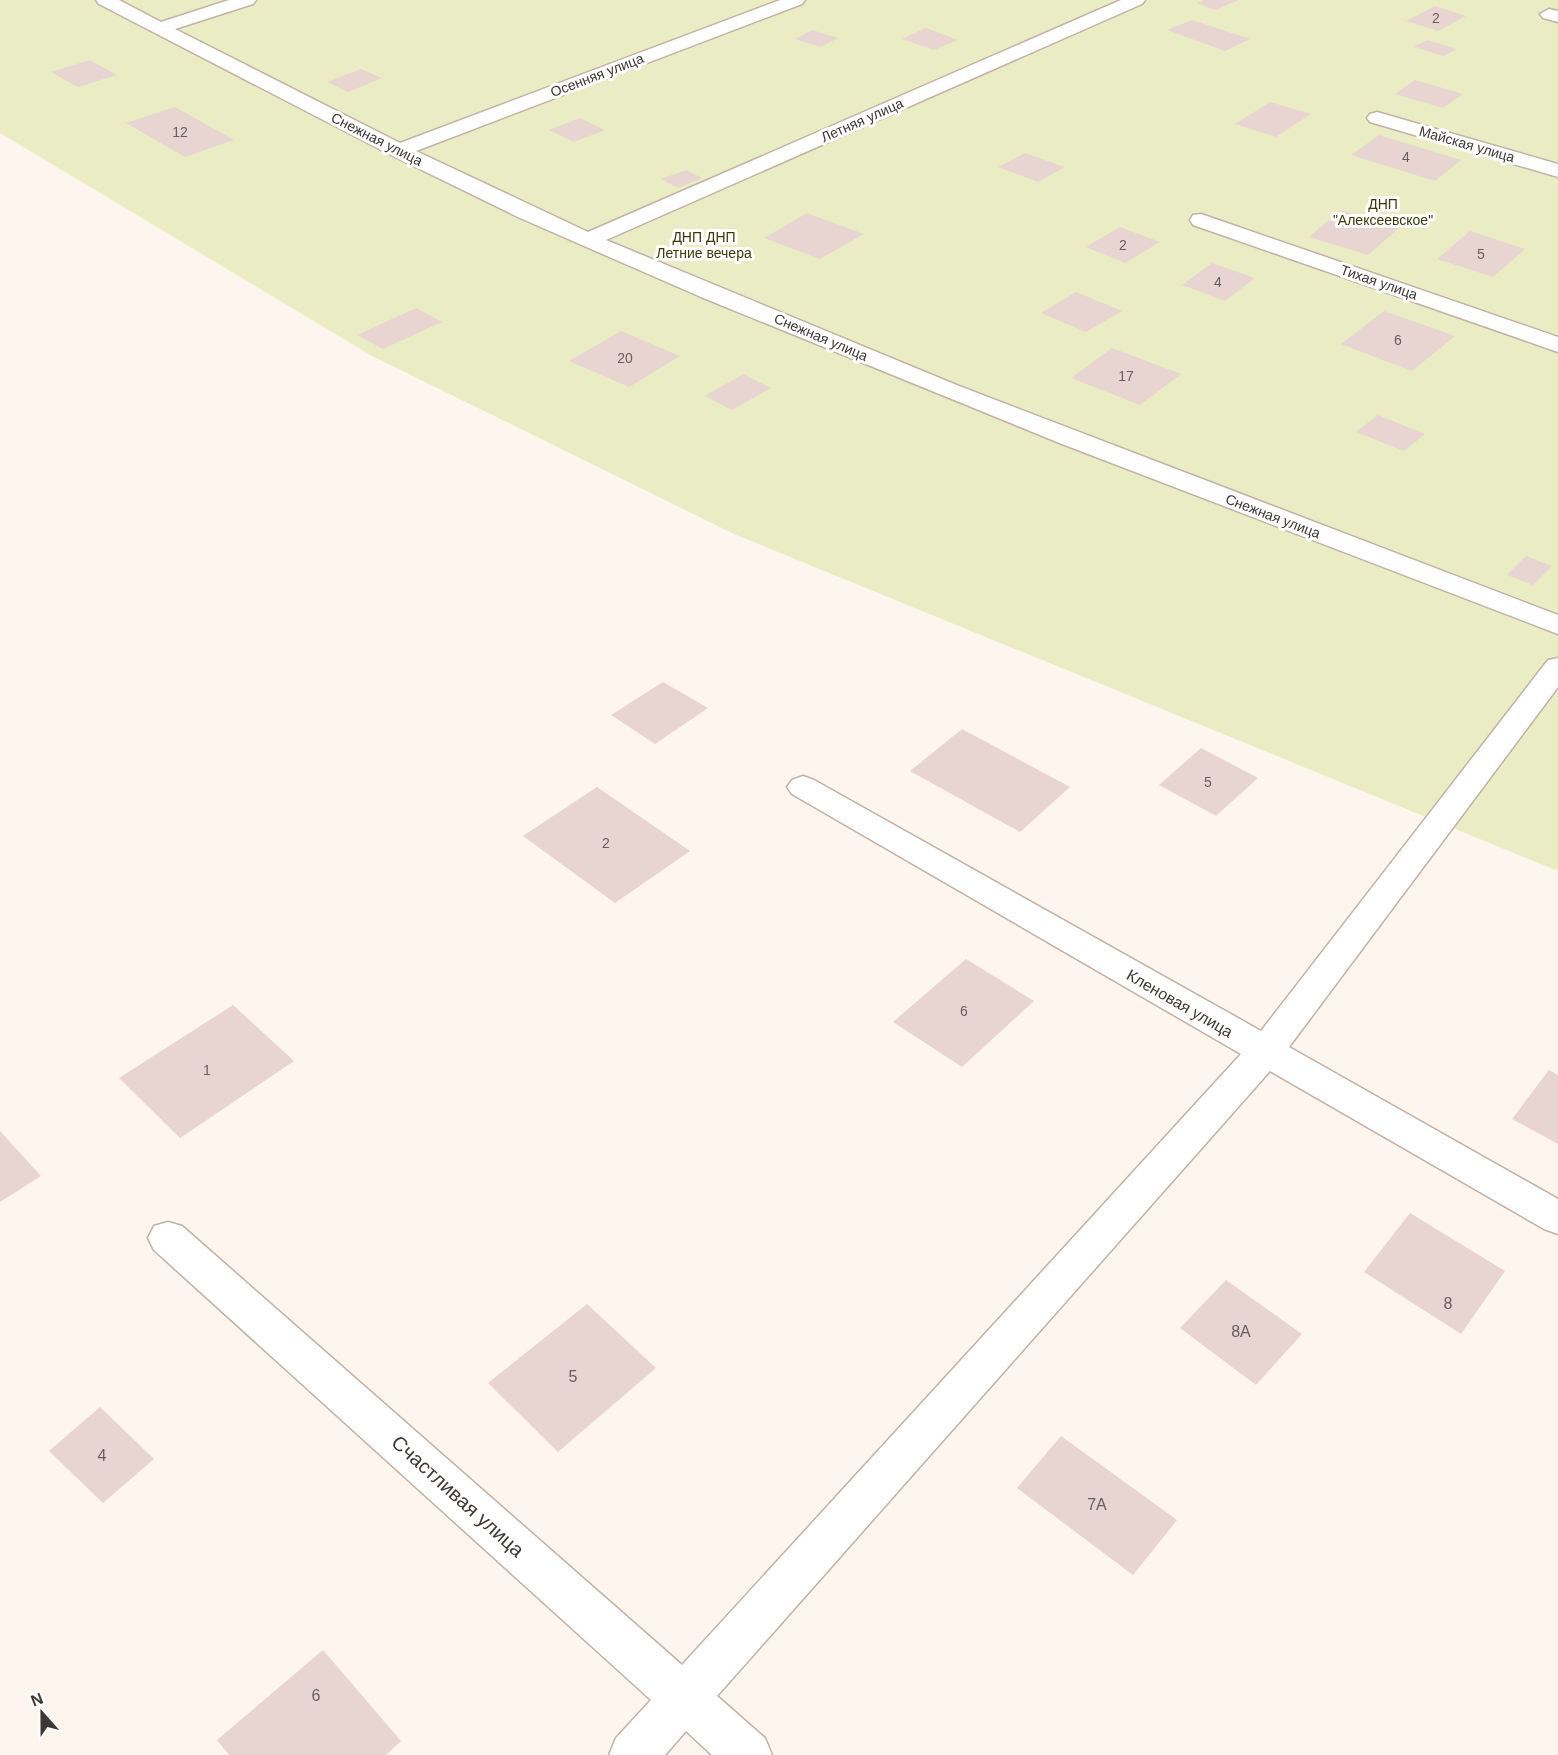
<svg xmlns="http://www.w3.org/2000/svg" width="1558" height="1755" viewBox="0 0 1558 1755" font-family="Arial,sans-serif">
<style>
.green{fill:#eaedc3}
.building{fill:#e8d4d1}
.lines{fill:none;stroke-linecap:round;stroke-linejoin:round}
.minor-casing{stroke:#c0b2a7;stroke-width:3}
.minor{fill:#fff;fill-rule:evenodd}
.labels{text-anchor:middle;stroke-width:6;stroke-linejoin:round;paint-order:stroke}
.number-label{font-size:14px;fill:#685f5b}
.far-street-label{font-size:14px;fill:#3e3834;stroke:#fff}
.far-park-label{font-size:14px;fill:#3a3b0b;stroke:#fff}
.street-label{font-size:16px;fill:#3e3834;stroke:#fff}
.near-number-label{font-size:16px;fill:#685f5b}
.near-street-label{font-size:20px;fill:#3e3834;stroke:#fff}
</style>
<rect width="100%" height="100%" fill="#fef5ee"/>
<polygon class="green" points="0,0 1558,0 1558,871 734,534 372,356 0,133"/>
<g class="building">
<polygon points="1204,0 1239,0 1215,10 1197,3"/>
<polygon points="1435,6 1466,16 1438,31 1406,21"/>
<polygon points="1192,20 1250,39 1225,51 1167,30"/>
<polygon points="926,28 958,40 934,50 902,39"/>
<polygon points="812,30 838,38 821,47 795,39"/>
<polygon points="1427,40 1457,49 1444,56 1414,47"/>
<polygon points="90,60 117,75 78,87 51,72"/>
<polygon points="361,69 382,78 348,92 327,82"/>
<polygon points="1415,80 1463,94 1443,108 1395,94"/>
<polygon points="1270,102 1311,114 1276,137 1235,124"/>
<polygon points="175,107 234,140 185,157 126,123"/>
<polygon points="580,118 605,130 574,142 549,130"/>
<polygon points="1379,135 1461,160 1435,181 1351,155"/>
<polygon points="1025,153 1065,167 1038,182 998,167"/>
<polygon points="686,170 702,178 678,188 661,179"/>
<polygon points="1341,210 1399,228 1368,255 1309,237"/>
<polygon points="807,213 864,234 820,259 764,238"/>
<polygon points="1120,227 1160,242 1125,263 1086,247"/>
<polygon points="1470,231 1525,249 1493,277 1437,259"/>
<polygon points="1212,263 1255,278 1225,301 1182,285"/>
<polygon points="1076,292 1122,311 1086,332 1041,313"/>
<polygon points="416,308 442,322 383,349 357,335"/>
<polygon points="1384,311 1455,336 1412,371 1341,344"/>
<polygon points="621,331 680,356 629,387 569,361"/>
<polygon points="1112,348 1181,374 1140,405 1071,378"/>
<polygon points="743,374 771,388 732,410 705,396"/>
<polygon points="1378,415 1425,434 1404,451 1356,432"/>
<polygon points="1526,556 1552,566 1533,585 1507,575"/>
<polygon points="663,682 708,708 655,744 611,715"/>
<polygon points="962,729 1070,787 1020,832 910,771"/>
<polygon points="1201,748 1258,778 1216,816 1159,785"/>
<polygon points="597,787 690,851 615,903 523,836"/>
<polygon points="966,959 1034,1001 962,1067 893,1022"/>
<polygon points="233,1005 294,1061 180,1138 119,1078"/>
<polygon points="1549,1070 1558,1075 1558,1144 1512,1119"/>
<polygon points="0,1131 41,1176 0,1202"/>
<polygon points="1410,1213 1505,1271 1461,1334 1364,1272"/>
<polygon points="1226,1280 1302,1334 1256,1385 1180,1328"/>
<polygon points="587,1304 656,1368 558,1452 488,1383"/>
<polygon points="100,1407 154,1459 103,1503 49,1451"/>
<polygon points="1061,1436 1177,1520 1133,1575 1017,1488"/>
<polygon points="323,1650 401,1741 386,1755 229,1755 217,1740"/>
</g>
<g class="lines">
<defs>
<g id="minor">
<polygon points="96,0 119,0 161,22 229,0 256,0 253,4 175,29 400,143 780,0 805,0 802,4 416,151 588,232 1121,0 1145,0 1142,4 606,240 959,386 1558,615 1558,634 1062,444 701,297 520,218 391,155 99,4"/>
<polygon points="1549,9 1558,11 1558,22 1543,18 1540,14"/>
<polygon points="1377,112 1558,164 1558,177 1370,122 1367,118 1370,114"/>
<polygon points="1201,214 1558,337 1558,352 1193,225 1190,220 1193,215"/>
<polygon points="1558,658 1558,687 1289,1047 1558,1199 1558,1234 1544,1229 1270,1071 717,1696 765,1738 772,1755 712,1755 686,1731 665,1755 609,1755 616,1738 651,1700 154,1250 148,1238 154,1226 168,1222 182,1226 682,1665 1241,1054 792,794 787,787 792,780 803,776 814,780 1261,1031 1548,660"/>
</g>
</defs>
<use href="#minor" class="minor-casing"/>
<use href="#minor" class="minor"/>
</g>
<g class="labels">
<g class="number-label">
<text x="1436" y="23">2</text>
<text x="180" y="137">12</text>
<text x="1406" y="162">4</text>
<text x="1123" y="250">2</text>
<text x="1481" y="259">5</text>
<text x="1218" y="287">4</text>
<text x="1398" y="345">6</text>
<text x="625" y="363">20</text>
<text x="1126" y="381">17</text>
<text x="1208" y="787">5</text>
<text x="606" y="848">2</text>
<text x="964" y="1016">6</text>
<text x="207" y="1075">1</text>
</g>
<g class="far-street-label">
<text transform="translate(597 75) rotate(-21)" y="5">Осенняя улица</text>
<text transform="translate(862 120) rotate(-24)" y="5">Летняя улица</text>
<text transform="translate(377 139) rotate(27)" y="5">Снежная улица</text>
<text transform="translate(1467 144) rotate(16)" y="5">Майская улица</text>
<text transform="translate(1379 282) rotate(19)" y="5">Тихая улица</text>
<text transform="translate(821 337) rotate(23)" y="5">Снежная улица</text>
<text transform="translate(1273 516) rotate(21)" y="5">Снежная улица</text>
</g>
<g class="far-park-label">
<text x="1383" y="209">ДНП<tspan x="1383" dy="16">"Алексеевское"</tspan></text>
<text x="704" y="242">ДНП ДНП<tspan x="704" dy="16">Летние вечера</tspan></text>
</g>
<g class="street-label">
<text transform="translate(1180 1003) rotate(30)" y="6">Кленовая улица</text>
</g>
<g class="near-number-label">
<text x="1448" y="1309">8</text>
<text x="1241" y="1337">8А</text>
<text x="573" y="1382">5</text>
<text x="102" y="1461">4</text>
<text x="1097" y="1510">7А</text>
<text x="316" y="1701">6</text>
</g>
<g class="near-street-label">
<text transform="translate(458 1496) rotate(42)" y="7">Счастливая улица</text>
</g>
</g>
<g transform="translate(42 1713) rotate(339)" stroke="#ffffff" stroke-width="4.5" paint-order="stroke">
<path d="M0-4.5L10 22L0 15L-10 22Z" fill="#3e3834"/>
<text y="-9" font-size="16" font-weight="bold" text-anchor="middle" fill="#3e3834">N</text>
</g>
</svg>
